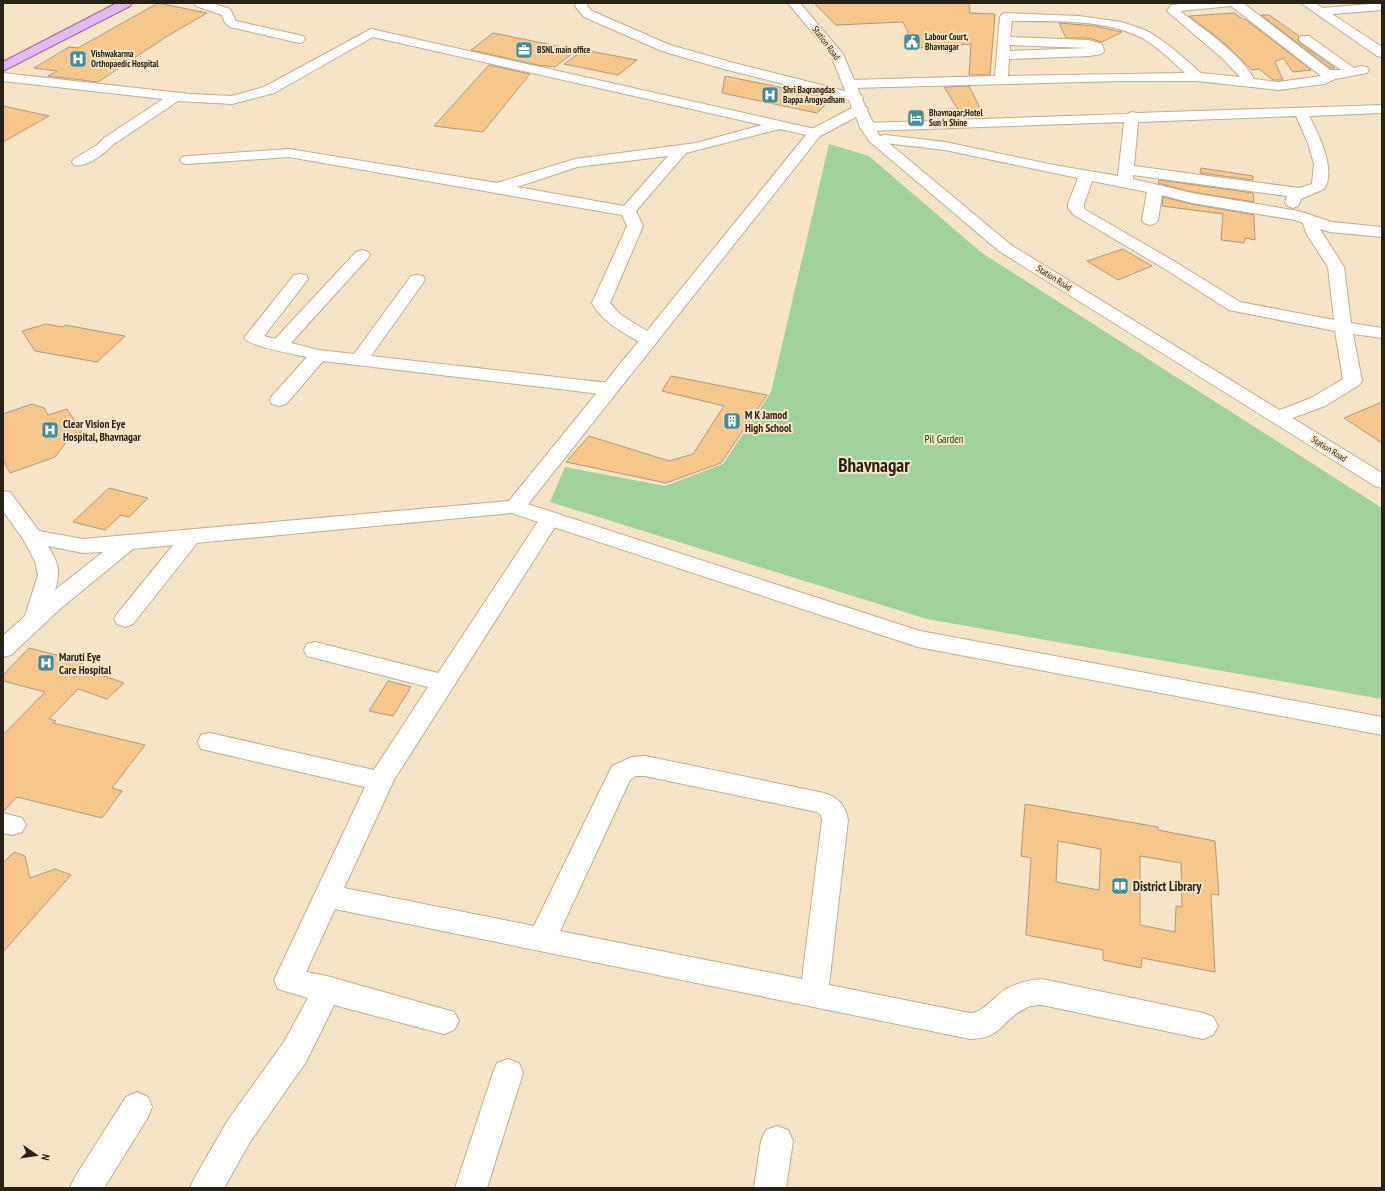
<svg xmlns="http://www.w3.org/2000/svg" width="1385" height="1191" viewBox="0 0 1385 1191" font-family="'PT Sans Narrow',sans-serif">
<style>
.green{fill:#a0d29c}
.building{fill:#f7c68a;stroke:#af987e;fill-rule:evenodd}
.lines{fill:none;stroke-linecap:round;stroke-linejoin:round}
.minor-casing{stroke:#bfae90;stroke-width:2}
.tertiary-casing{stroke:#bfae90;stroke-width:2}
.secondary-casing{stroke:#bfae90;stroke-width:2}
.primary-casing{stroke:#97679e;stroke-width:2}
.minor{fill:#fff;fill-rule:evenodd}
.tertiary{fill:#fff;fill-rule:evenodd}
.secondary{fill:#fff;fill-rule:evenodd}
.primary{fill:#e5baf1;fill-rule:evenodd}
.labels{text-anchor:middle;stroke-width:4;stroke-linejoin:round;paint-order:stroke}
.far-poi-label{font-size:9px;font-weight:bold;fill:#282216;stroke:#f5e4c5;text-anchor:start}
.far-street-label{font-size:9px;fill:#282216;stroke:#f5e4c5}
.poi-label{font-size:11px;font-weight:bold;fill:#282216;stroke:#f5e4c5;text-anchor:start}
.park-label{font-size:11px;fill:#124711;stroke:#f5e4c5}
.near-poi-label{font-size:13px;font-weight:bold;fill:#282216;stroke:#f5e4c5;text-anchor:start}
.town-label{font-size:19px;font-weight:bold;fill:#282216;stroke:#f5e4c5}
</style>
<rect width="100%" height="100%" fill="#f5e4c5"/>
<polygon class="green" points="829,144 869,156 982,253 1382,508 1382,699 927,619 550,502 565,467 665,486 723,464 771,392"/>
<g class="building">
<polygon points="158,3 207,13 166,37 98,82 48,76 57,71 34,68 69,47 78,48"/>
<polygon points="814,3 969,3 970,13 995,14 990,75 969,75 971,44 916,48 903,22 836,25"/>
<polygon points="1234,13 1244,20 1245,19 1311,70 1293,72 1283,58 1275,62 1283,80 1273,80 1259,69 1252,70 1222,41 1189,16"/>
<polygon points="1261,15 1269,15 1299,36 1298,40 1300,43 1335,68 1330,68"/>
<polygon points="1059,23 1095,26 1122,32 1102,42 1088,38 1066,38"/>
<polygon points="493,33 577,50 555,67 537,65 471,50"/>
<polygon points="584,50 637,60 618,75 564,64"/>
<polygon points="489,65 530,74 483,132 434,126"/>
<polygon points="725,76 832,98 817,113 722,93"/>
<polygon points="969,86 982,112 960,113 944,87"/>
<polygon points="3,106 49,116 3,142"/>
<polygon points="1201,168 1253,176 1253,180 1200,173"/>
<polygon points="1159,180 1253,193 1254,202 1192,192 1158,183"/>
<polygon points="1163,197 1192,204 1254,215 1255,240 1245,238 1244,243 1221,240 1223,214 1162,206"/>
<polygon points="1123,249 1152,266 1118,280 1087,261"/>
<polygon points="46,324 63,327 65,325 125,336 97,362 35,351 22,331"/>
<polygon points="671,376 767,395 721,463 666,483 566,462 589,436 669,461 693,454 724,406 662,391"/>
<polygon points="1382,402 1382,443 1344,418"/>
<polygon points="32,404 44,408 48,415 67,409 82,432 71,436 55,457 10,473 3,460 3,414"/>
<polygon points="109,488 148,498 129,517 121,515 105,530 73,522"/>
<polygon points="29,648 84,662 79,667 124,683 107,699 78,689 49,719 56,721 53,723 145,745 112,788 122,791 102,818 17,797 3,812 3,735 45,692 3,681 3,675"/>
<polygon points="388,681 411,687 393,716 369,711"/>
<path d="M 1025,804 L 1158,827 L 1158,830 L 1215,841 L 1219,895 L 1211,894 L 1215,972 L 1142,958 L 1141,968 L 1103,960 L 1103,950 L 1026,935 L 1031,858 L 1021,856 ZM 1058,841 L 1101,849 L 1099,890 L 1056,882 ZM 1140,856 L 1181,863 L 1182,907 L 1176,906 L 1175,932 L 1140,925 Z"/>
<polygon points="14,852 25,856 30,878 55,869 71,875 3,952 3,863"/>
</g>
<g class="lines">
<defs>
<g id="minor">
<polygon points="194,3 212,3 230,9 236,21 303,36 305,39 303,42 299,43 230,27 225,23 222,15 196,6"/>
<polygon points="576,3 588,3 587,6 592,11 670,45 730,62 861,95 863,98 861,101 856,102 720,68 662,51 584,17 575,6"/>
<path d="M 1190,3 L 1243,3 L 1330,70 L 1341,70 L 1301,42 L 1299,39 L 1301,36 L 1309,36 L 1354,68 L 1362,66 L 1367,67 L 1369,70 L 1367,73 L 1335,79 L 1324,84 L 1278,90 L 1197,81 L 1119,81 L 850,88 L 845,87 L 843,84 L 845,81 L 850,80 L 995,76 L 1000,17 L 1002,14 L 1006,13 L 1079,16 L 1121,22 L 1137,27 L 1151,33 L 1171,47 L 1201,73 L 1240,77 L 1223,59 L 1167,11 L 1171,5 ZM 1231,6 L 1321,76 L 1322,76 L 1278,82 L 1254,79 C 1241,54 1203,29 1180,11 ZM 1012,21 C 1054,22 1103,18 1142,38 C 1158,47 1172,61 1185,73 L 1008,76 L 1009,59 L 1089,56 L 1102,54 L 1104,51 L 1102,44 L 1088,40 L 1010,37 ZM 1010,45 L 1087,48 L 1089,48 L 1010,51 Z"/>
<polygon points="1301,3 1315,3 1323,8 1382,3 1382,10 1332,14 1382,47 1382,57 1377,56"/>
<path d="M 371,29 L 815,129 L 820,130 L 822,133 L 820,136 L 815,137 L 780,129 L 686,153 L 636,211 L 643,226 L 610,303 L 621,315 L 655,336 L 658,340 L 655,344 L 649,345 L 643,344 C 624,333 603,323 592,303 L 627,226 L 622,215 L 289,157 L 187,164 L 182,163 L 180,160 L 182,157 L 187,156 L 289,149 L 497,183 L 575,159 L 696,143 L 762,125 L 373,37 L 274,93 L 232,104 L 178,101 L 114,144 C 105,153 87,168 74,165 L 72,162 L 74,159 L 97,145 L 104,138 L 163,99 L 3,81 L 3,73 L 190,94 L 232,96 L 264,87 ZM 668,156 L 624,206 L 517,187 L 577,167 Z"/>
<path d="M 1382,105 L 1382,113 L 1309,116 C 1318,133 1337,170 1324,189 L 1301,199 L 1298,206 L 1293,208 L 1288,206 L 1285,203 L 1287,196 L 1133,175 L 1133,179 L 1192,193 L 1298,211 L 1332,222 L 1382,227 L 1382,237 L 1330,232 L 1320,229 L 1344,267 L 1351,323 L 1382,328 L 1382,338 L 1353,334 L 1362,381 L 1359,385 L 1325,406 L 1279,423 L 1272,421 L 1270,417 L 1272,413 L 1311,398 L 1343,379 L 1335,331 L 1229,310 L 1165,269 L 1074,215 L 1068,208 L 1068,204 L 1078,178 L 945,150 L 885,143 L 880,142 L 878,139 L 880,136 L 885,135 L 945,142 L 1054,165 L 1118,176 L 1124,122 L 867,131 L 862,130 L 860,127 L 862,124 L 867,123 L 1127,114 L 1132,112 L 1137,113 ZM 1296,116 L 1308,143 L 1314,164 L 1312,184 L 1299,188 L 1134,166 L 1138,122 ZM 1092,181 L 1147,192 L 1142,220 L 1144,223 L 1150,225 L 1156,223 L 1158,220 L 1162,195 L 1192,203 L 1295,220 L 1303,223 L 1306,233 L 1328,267 L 1334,320 L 1240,302 L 1177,263 L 1084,209 L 1084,204 Z"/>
<path d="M 362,250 L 368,252 L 370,255 L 368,258 L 291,343 L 319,350 L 354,354 L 411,276 L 417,275 L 423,276 L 425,280 L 371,356 L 609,383 L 616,385 L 618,389 L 616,393 L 609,395 L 323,361 L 286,404 L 279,406 L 272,404 L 270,400 L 272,396 L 307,357 C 294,354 251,347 244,338 L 294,275 L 300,274 L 306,275 L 308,279 L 264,336 L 275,339 L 356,252 Z"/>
<path d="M 550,512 L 557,514 L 560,519 L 394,780 L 344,888 L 534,926 L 612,766 L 632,757 L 645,756 L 824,793 C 839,798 845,805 848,820 L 829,985 L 970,1013 C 984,1013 994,996 1006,989 C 1017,983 1029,980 1042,979 L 1203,1013 L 1213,1017 L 1218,1026 L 1213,1035 L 1203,1039 L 1042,1005 C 1037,1005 1031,1005 1026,1008 C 1002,1019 1002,1039 970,1039 L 335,909 L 306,972 L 327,976 L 454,1012 L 459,1021 L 454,1030 L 444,1034 L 334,1005 L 306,1062 L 250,1142 L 224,1188 L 190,1188 L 195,1177 L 228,1120 L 284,1042 L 308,998 L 278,989 L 274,980 L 365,787 L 210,751 L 201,749 L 198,742 L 201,735 L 210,733 L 374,770 L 428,687 L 307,656 L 304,650 L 307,644 L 315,642 L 438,673 L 543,514 ZM 636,776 L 645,776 L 817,812 L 821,815 L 822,820 L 802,979 L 560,931 L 630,780 Z"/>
<polygon points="190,531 197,533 201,538 197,543 133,624 125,627 117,624 114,619 117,614 183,533"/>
<polygon points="3,813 22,818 26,825 22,832 13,835 3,833"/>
<polygon points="508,1059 519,1063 523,1073 487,1188 455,1188 493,1073 497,1063"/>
<polygon points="137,1092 148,1097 152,1107 148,1117 104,1188 70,1188 75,1177 126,1097"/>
<polygon points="777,1126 788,1130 793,1141 786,1188 754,1188 761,1141 766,1130"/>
</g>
<polygon id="tertiary" points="515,500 920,631 1382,717 1382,735 918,647 508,512 505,507 508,502"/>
<path id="secondary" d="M 788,3 L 800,3 L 843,54 L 865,106 L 868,109 L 867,110 L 879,135 L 1011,245 L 1382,473 L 1382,488 L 1375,486 L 999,251 L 869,141 L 860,127 L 856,117 L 820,136 L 522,512 L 133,549 L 61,608 L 11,655 L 3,657 L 3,636 L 25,616 L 38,575 L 35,561 L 23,539 L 3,511 L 3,491 L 10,492 L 39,531 L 83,539 L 509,501 L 810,130 L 852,108 L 831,55 ZM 48,546 L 83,553 L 103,552 L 55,590 C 61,570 58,563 48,546 Z"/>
<polygon id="primary" points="117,3 132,3 130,6 3,71 3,62"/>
</defs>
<use href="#minor" class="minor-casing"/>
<use href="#tertiary" class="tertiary-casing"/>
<use href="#secondary" class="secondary-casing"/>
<use href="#primary" class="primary-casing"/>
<use href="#minor" class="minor"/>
<use href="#tertiary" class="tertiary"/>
<use href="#secondary" class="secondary"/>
<use href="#primary" class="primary"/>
</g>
<defs>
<symbol id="civic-square" viewBox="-11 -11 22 22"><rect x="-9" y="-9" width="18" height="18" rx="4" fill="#468c98" stroke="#f5e4c5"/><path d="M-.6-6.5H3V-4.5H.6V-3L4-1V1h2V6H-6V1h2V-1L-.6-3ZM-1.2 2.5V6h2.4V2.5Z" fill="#fff"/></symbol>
<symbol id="office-square" viewBox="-11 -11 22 22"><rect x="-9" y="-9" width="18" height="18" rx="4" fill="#468c98" stroke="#f5e4c5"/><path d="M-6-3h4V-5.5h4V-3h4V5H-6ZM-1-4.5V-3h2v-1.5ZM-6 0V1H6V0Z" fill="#fff"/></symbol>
<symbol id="hospital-square" viewBox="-11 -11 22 22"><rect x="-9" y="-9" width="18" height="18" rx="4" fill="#468c98" stroke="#f5e4c5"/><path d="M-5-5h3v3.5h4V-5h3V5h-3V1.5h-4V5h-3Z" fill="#fff"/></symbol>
<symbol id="hotel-square" viewBox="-11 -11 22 22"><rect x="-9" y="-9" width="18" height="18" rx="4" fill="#468c98" stroke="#f5e4c5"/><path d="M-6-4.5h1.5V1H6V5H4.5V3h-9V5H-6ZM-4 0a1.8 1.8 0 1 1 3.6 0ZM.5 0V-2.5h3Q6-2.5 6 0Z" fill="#fff"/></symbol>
<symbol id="building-square" viewBox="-11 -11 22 22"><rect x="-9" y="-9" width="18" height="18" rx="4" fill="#468c98" stroke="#f5e4c5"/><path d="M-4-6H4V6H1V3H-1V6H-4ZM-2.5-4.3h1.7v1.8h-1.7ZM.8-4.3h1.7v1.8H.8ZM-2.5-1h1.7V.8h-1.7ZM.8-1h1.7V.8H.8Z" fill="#fff"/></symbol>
<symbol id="library-square" viewBox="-11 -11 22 22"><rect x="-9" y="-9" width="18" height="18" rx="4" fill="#468c98" stroke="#f5e4c5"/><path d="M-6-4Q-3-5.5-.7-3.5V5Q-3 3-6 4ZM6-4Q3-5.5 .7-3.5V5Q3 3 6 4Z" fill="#fff"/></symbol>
</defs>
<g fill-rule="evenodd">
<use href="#civic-square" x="902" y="32" width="20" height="20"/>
<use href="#office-square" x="514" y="40" width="20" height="20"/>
<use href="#hospital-square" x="68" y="49" width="20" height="20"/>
<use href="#hospital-square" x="760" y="85" width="20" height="20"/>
<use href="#hotel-square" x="906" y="108" width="20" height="20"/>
<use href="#building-square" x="722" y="411" width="20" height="20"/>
<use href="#hospital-square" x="40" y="420" width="20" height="20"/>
<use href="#hospital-square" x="36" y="653" width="20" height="20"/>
<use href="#library-square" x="1110" y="876" width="20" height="20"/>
</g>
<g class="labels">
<g class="far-poi-label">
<text x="925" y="40">Labour Court,<tspan x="925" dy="10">Bhavnagar</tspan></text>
<text x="537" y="53">BSNL main office</text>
<text x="91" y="57">Vishwakarma<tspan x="91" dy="10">Orthopaedic Hospital</tspan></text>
<text x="783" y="93">Shri Bagrangdas<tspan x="783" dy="10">Bappa Arogyadham</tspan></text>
<text x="929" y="116">Bhavnagar;Hotel<tspan x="929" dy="10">Sun ‘n Shine</tspan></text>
</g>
<g class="far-street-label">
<text transform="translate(826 43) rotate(53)" y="3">Station Road</text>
<text transform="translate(1054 278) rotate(32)" y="3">Station Road</text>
<text transform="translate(1329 449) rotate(32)" y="3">Station Road</text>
</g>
<g class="poi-label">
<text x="745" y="419">M K Jamod<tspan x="745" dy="13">High School</tspan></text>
<text x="63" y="428">Clear Vision Eye<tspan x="63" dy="13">Hospital, Bhavnagar</tspan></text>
<text x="59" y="661">Maruti Eye<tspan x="59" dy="13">Care Hospital</tspan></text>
</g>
<g class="park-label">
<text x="944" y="443">Pil Garden</text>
</g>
<g class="near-poi-label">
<text x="1133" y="891">District Library</text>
</g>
<g class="town-label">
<text x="874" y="472">Bhavnagar</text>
</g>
</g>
<rect width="1385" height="1191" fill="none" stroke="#282216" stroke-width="8"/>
<g transform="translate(36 1155) rotate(103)" stroke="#f5e4c5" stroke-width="3" paint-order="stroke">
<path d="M0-3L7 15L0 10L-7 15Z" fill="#282216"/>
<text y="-6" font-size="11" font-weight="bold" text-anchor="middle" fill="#282216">N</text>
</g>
</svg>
